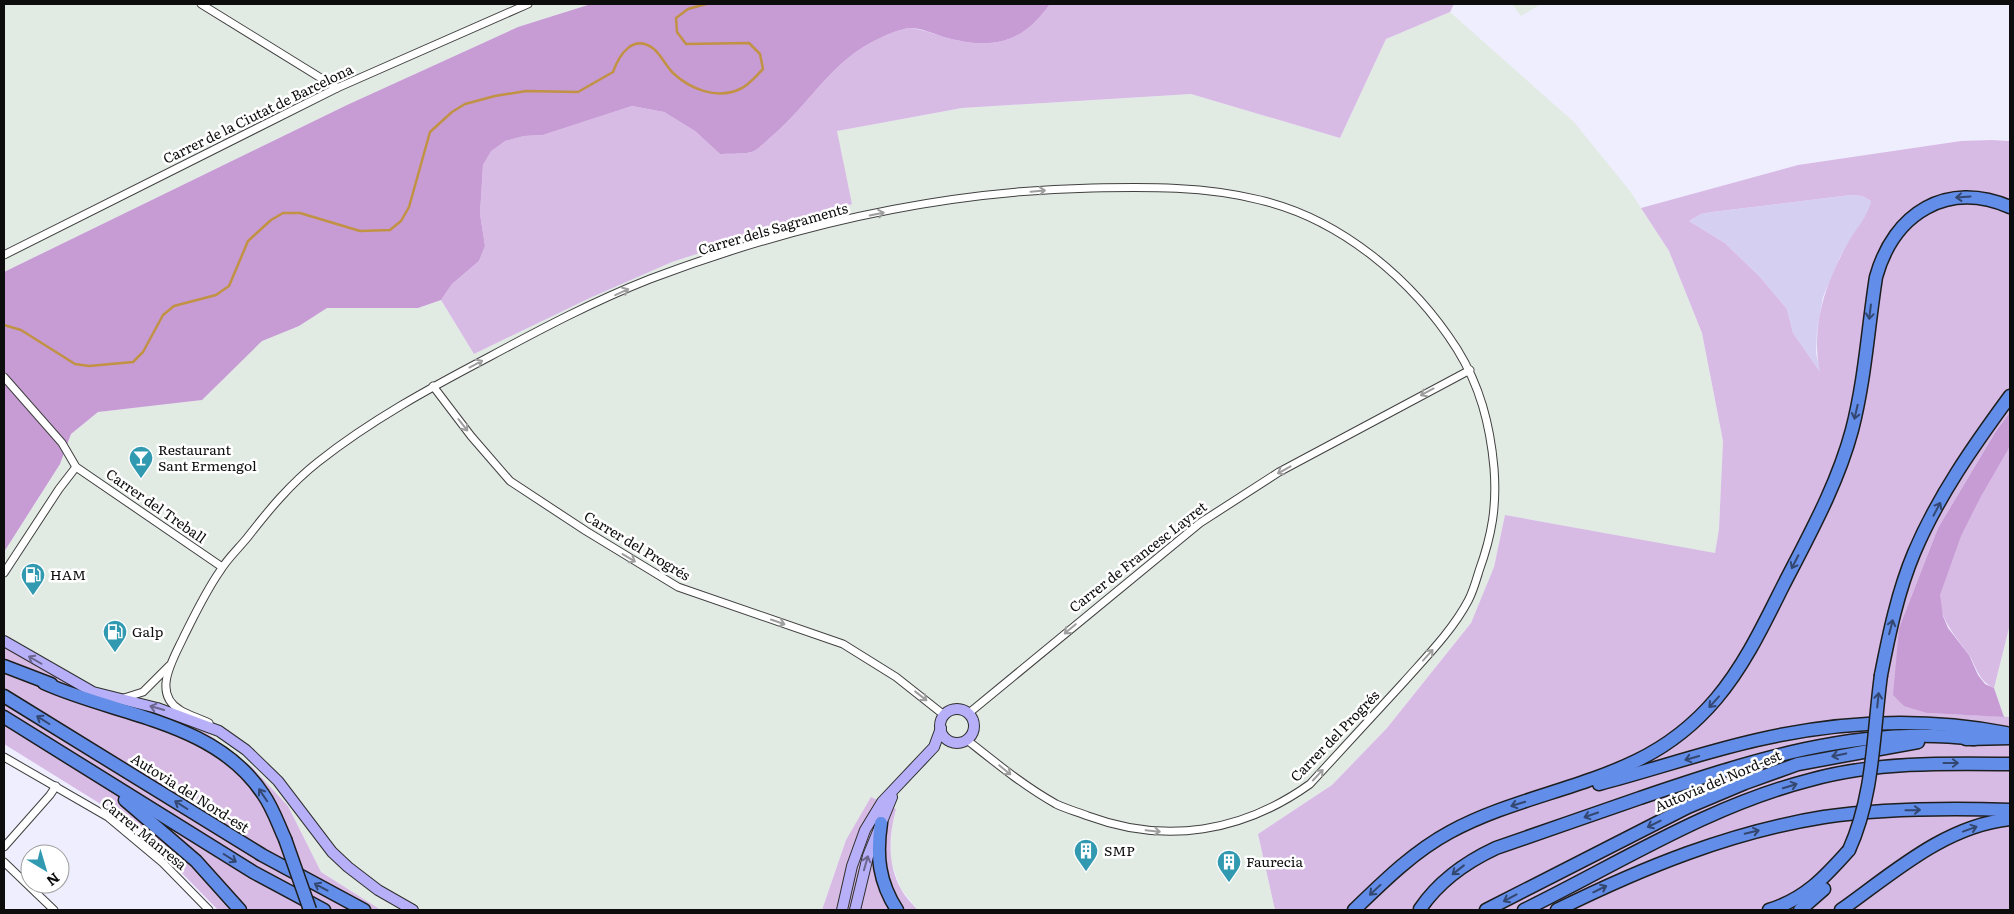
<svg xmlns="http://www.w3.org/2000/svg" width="2014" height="914" viewBox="0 0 2014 914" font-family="Literata,serif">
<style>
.industrial{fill:#e2ebe3}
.farmland{fill:#d5d0f1}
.green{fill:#d8bbe5;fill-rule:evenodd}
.forest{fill:#c79bd4}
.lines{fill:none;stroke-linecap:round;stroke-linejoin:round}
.stream{stroke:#c19244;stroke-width:2.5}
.street-casing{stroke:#404040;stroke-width:9}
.secondary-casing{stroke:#2f2f2f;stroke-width:12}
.highway-casing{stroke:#1e1e1e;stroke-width:15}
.street{stroke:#fff;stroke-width:7}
.secondary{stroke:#b7aff8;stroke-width:10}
.highway{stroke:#628de8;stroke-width:12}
.highway-bridge-casing{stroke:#1e1e1e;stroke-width:15;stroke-linecap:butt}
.highway-bridge{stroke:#628de8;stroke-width:12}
.oneway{stroke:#9e9e9e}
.oneway2{stroke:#334770}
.oneway3{stroke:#6a668e}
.labels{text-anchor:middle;stroke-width:5;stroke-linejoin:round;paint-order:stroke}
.street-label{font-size:14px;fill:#0d0d0d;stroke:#fff}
.poi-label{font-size:14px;fill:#0d0d0d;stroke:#fff;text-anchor:start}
</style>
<rect width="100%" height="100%" fill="#efeefe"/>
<g class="industrial">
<polygon points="4,4 591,4 518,27 347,105 4,272"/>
<polygon points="1512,4 1541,4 1521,16"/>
<polygon points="1450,12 1574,122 1630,191 1669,251 1702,333 1723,441 1719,529 1715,554 1505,515 1494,567 1471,623 1387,728 1332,785 1258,834 1275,910 918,910 901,889 890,859 892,825 896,809 846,840 822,910 381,910 321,872 288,806 252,767 207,733 158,714 99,698 4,643 4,552 60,464 71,434 98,412 202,400 262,340 299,326 327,308 418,308 441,300 474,354 592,297 672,262 852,204 836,131 962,108 1191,94 1340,138 1386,39"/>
<polygon points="2010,624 2010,717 2004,717 1994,688"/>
</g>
<polygon class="farmland" points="1851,195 1862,196 1871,201 1869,211 1840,257 1823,297 1817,331 1816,353 1821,374 1793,333 1787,309 1761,278 1725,243 1689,221 1701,214 1712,212"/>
<g class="green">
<path d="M 1050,4 L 1454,4 L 1450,12 L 1386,39 L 1340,138 L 1191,94 L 962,108 L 837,131 L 852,204 L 672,262 L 592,297 L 474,354 L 441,300 L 452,284 L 479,261 L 485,246 L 480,214 L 483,165 L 491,150 L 505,141 L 524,136 L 543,135 L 632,106 L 664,112 L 695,131 L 720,154 C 730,153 746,155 754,151 C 760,148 767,140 772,136 C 809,105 832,60 878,39 C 886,35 902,28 911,28 C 921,29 934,34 944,37 C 991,50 1021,45 1050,4 Z"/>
<path d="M 1991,140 L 2010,141 L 2010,412 L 1996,431 L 1938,528 L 1899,628 L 1927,713 L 2010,717 L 2010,910 L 1275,910 L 1258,834 L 1332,785 L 1387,728 L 1471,623 L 1494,567 L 1505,515 L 1715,553 L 1719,529 L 1723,441 L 1702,333 L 1669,251 L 1641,208 L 1798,165 L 1961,141 ZM 1851,195 L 1862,196 L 1871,201 C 1868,216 1857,227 1849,241 C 1826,281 1810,326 1820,372 L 1793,333 L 1787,309 L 1761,278 L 1725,243 L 1689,221 L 1701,214 L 1712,212 Z"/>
<path d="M 2010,446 L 2010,624 L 1994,688 C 1977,680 1977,666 1967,652 C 1954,634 1939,619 1940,595 C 1941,567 1992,470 2010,446 Z"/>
<polygon points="4,643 99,698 158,714 207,733 252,767 288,806 321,872 381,910 218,910 136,826 4,744"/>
<path d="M 871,797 L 896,809 C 889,835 887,864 901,889 C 905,897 912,904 918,910 L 822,910 L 846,840 Z"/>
</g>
<g class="forest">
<path d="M 591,4 L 1050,4 C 1021,45 991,50 944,37 C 934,34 921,28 911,28 C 902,28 886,35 878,39 C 832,60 809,105 772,136 C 767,140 760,148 754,151 C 746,155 730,153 720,154 L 695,131 L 664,112 L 632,106 L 543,135 L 524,136 L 505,141 L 491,151 L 483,165 L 480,214 L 485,246 L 479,261 L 452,284 L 441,300 L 418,308 L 327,308 L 299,326 L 262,341 L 202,400 L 98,412 L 71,434 L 60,464 L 4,552 L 4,272 L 347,105 L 518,27 Z"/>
<polygon points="2010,412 2010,446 1980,498 1961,536 1940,595 1943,616 1948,628 1969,655 1978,675 1985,684 1994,688 2004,717 1927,713 1904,706 1893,695 1899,628 1938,528 1996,431"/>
</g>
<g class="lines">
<path class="stream" d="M 4,325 L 21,330 L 75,364 L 89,366 L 133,362 L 143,352 L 163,315 L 174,306 L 216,295 L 229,286 L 248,241 L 271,220 L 283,213 L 300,213 L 360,231 L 390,230 L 401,221 L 409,207 L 430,132 L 452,112 L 465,104 L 495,96 L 526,91 L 578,92 L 613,72 C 619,55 633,33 654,49 C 661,55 666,66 673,73 C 690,89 717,100 740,89 C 749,85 756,76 763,69 L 760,54 L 749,43 L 686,44 L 677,32 L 676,18 L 688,9 L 706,4"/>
<defs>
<g id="street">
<polyline points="201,4 337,88"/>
<polyline points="4,255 337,88 528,4"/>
<polyline points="4,377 62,443 76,467 222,567"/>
<polyline points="433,386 471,436 510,481 586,531 678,587 843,644 896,677 944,715"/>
<polyline points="4,573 59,489 76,467"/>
<polyline points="124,698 143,692 169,666"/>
<polyline points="969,713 1200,523 1279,472 1470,370"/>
<path d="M 209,723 C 199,718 188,715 180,710 C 151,693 174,658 184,636 C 195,614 206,591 220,571 C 227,559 238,549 247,538 C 268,511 290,484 318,462 C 371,420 430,388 489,357 C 541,329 594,301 650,279 C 790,226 942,191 1092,188 C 1148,187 1205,186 1260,200 C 1341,219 1413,280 1457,349 C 1480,386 1490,424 1494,468 C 1497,506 1492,535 1479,571 C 1476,581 1473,592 1468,601 C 1452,631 1426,657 1403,683 C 1372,717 1341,750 1310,784 C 1243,832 1166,845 1088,816 C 1078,812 1066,809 1056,804 C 1024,786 996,763 967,740"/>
<polyline points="4,757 108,817 163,863 209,910"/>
<polyline points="4,847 50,795 56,786"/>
<polyline points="4,862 54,910"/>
</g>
<g id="secondary">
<polyline points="4,641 93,692 157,708 219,731 246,750 278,781 332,852 348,867 378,890 413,910"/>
<circle cx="957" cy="726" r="17"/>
<polyline points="842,910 852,866 865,830 882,802 934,747 941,728"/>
<polyline points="855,910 868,856 892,797"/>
</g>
<g id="highway">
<polyline points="4,666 51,684"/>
<path d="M 1881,675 C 1889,634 1898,591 1914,553 C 1938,496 1974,445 2010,396"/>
<path d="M 44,683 C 117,716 215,721 263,794 C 273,808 278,824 285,839"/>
<polyline points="4,696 262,855 364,910"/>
<polyline points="4,717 253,872 324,910"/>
<polyline points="1966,739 2010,738"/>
<path d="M 1599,784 C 1652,770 1704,752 1757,740 C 1839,721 1923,717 2006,733"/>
<polyline points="125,800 196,861 240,910"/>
<path d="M 881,823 C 876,856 879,882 897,910"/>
<path d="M 1420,909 C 1439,881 1466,862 1496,848 C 1544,831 1592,815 1640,798 C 1747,762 1859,724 1974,739"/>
<path d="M 1354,910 C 1383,882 1413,852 1450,832 C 1509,800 1576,790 1636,761 C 1667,746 1694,725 1716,699 C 1744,666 1763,626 1782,588 C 1808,537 1837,486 1852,430 C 1865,380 1868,328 1876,277 C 1894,213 1947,180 2010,207"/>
<polyline points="1486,910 1688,807 1745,783 1798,764 1918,742"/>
<path d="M 1524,910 C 1618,864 1708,806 1810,780 C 1875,762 1943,763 2010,764"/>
<path d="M 1557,910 C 1642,868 1730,832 1824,817 C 1886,808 1949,808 2010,810"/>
<path d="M 1769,910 C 1805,899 1825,877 1849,850"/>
<polyline points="1800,910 1824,889"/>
<path d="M 1841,910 C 1892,874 1944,826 2010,819"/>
</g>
</defs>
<use href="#street" class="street-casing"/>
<use href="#secondary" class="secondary-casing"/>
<use href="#highway" class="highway-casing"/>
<use href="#street" class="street"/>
<use href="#secondary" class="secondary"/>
<use href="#highway" class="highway"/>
<defs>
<g id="highway-bridge">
<polyline points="285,839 310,910"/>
<path d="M 1849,850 C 1874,795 1873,734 1881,675"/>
</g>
</defs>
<use href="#highway-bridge" class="highway-bridge-casing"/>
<use href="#highway-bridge" class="highway-bridge"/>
</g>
<defs><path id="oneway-shaft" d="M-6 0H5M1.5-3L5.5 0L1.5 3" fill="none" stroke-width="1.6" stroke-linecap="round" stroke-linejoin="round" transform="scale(1.25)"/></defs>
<g class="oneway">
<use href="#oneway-shaft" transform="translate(1038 191) rotate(-5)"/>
<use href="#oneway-shaft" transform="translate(877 214) rotate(-11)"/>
<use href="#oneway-shaft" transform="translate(622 292) rotate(-24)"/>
<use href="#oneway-shaft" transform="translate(476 364) rotate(-28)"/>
<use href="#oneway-shaft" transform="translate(1427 392) rotate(152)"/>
<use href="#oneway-shaft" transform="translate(463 425) rotate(52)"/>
<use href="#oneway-shaft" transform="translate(1284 470) rotate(151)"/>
<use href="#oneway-shaft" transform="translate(629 558) rotate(31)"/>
<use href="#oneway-shaft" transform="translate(778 622) rotate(19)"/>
<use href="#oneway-shaft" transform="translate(1070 629) rotate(140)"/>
<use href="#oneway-shaft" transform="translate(1428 655) rotate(-48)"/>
<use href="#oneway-shaft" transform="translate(921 696) rotate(38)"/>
<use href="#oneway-shaft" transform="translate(1005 770) rotate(39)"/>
<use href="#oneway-shaft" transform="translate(1318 775) rotate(-47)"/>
<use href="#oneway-shaft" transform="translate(1153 831) rotate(6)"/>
</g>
<g class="oneway2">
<use href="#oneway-shaft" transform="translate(1963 197) rotate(176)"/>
<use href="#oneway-shaft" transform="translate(1870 312) rotate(97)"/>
<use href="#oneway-shaft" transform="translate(1856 412) rotate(103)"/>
<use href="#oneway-shaft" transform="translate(1937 509) rotate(-62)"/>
<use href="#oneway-shaft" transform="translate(1795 562) rotate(117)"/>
<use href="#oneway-shaft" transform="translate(1891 627) rotate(-75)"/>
<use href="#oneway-shaft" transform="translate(1878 700) rotate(-84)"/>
<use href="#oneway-shaft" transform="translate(1714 702) rotate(132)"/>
<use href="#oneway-shaft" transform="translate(43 720) rotate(-148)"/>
<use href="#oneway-shaft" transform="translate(1839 755) rotate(168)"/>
<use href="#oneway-shaft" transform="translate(1692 758) rotate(164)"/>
<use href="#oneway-shaft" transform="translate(1951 763)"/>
<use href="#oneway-shaft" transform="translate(1790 786) rotate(-17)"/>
<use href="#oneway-shaft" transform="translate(263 795) rotate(-124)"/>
<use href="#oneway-shaft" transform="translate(1518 804) rotate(163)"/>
<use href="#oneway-shaft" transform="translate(181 805) rotate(-148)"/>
<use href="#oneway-shaft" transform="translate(1913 810) rotate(-1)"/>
<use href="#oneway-shaft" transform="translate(1591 815) rotate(161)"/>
<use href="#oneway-shaft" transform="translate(1654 824) rotate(154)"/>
<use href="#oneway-shaft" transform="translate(1970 829) rotate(-20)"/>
<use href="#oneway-shaft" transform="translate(1752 832) rotate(-13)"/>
<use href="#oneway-shaft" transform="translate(230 858) rotate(32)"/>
<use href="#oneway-shaft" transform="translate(1458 870) rotate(142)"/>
<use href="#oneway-shaft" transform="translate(321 887) rotate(-152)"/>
<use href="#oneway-shaft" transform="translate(1600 889) rotate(-26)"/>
<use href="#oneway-shaft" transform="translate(1375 890) rotate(137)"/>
<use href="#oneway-shaft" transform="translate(1510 898) rotate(152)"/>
</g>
<g class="oneway3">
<use href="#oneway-shaft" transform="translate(35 660) rotate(-150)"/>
<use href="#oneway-shaft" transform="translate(157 708) rotate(-164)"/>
<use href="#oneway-shaft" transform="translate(866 863) rotate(-74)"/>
</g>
<defs>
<symbol id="bar-pin" viewBox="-11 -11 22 30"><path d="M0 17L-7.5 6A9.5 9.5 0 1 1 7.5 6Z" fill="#319ab1" stroke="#fff"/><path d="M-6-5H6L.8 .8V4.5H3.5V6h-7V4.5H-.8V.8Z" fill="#fff"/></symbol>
<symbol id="fuel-pin" viewBox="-11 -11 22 30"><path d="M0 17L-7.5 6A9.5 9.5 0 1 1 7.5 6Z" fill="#319ab1" stroke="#fff"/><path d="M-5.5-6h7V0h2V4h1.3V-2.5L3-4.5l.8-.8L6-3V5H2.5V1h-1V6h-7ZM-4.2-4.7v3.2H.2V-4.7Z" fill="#fff"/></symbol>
<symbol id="building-pin" viewBox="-11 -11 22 30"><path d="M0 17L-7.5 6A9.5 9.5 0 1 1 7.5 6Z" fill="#319ab1" stroke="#fff"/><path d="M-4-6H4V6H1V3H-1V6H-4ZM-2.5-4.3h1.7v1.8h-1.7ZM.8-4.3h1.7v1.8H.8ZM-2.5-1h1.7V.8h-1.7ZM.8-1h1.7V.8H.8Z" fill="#fff"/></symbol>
</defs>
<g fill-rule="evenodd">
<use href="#bar-pin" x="127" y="444" width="28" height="38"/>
<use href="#fuel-pin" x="19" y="561" width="28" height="38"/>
<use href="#fuel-pin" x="101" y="618" width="28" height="38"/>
<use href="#building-pin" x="1072" y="837" width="28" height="38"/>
<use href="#building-pin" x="1215" y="848" width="28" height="38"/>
</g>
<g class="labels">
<g class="street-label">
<text transform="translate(258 114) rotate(-26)" y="5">Carrer de la Ciutat de Barcelona</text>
<text transform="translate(773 229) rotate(-16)" y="5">Carrer dels Sagraments</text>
<text transform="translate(156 506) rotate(35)" y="5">Carrer del Treball</text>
<text transform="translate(637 546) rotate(31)" y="5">Carrer del Progrés</text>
<text transform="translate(1138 557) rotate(-38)" y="5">Carrer de Francesc Layret</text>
<text transform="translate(1335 736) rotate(-46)" y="5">Carrer del Progrés</text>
<text transform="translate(1718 781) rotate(-23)" y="5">Autovia del Nord-est</text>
<text transform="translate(190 793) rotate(32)" y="5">Autovia del Nord-est</text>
<text transform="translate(144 834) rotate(39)" y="5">Carrer Manresa</text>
</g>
<g class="poi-label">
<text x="158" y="455">Restaurant<tspan x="158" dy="16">Sant Ermengol</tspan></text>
<text x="50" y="580">HAM</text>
<text x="132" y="637">Galp</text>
<text x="1104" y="856">SMP</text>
<text x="1246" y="867">Faurecia</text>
</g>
</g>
<rect width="2014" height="914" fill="none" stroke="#0d0d0d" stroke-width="10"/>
<g transform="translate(45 869) rotate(142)"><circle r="24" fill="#ffffff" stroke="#9e9e9e"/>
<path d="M0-4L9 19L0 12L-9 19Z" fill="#319ab1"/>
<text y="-8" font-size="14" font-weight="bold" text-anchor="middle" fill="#0d0d0d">N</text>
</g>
</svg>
